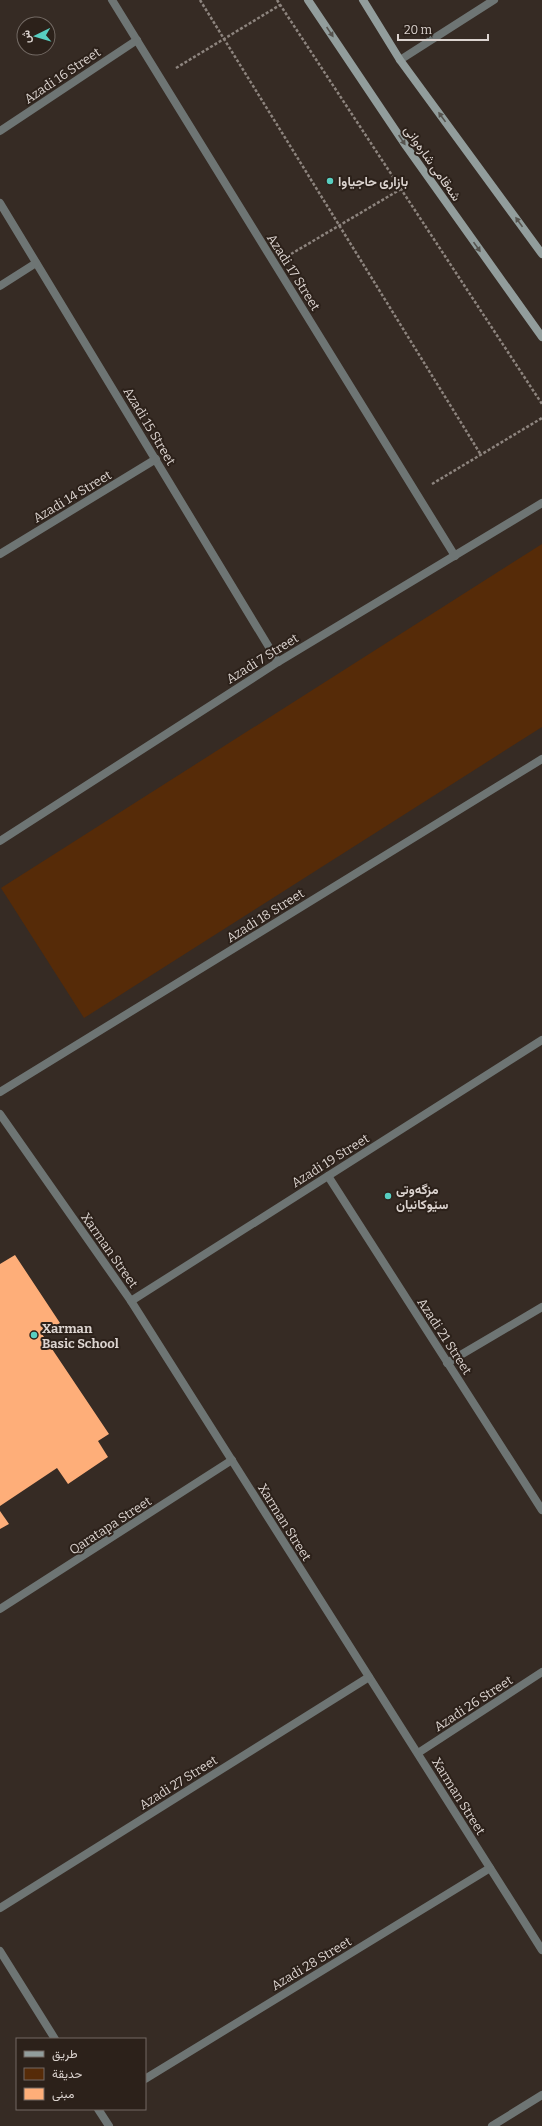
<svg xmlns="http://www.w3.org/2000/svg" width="542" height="2126" viewBox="0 0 542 2126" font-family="Bitter,Vazirmatn,serif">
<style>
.green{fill:#562b08}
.building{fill:#feae79}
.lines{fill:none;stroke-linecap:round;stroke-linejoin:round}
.path{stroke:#8d847e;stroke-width:2.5;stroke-dasharray:3 2;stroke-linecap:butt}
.minor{stroke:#6e7574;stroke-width:8}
.secondary{stroke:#929d9c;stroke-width:8}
.oneway{fill:#55534e}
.poi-dot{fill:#58cec1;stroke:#2c211a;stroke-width:1.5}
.labels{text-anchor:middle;stroke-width:4;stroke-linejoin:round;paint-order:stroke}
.street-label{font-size:13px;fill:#dcd4d0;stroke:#2c211a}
.poi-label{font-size:13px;font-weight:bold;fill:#dcd4d0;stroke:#2c211a;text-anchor:start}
</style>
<rect width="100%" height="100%" fill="#362b24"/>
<polygon class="green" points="542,544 542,727 84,1018 1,888"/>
<g class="building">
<polygon points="15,1255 60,1323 42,1334 109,1434 98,1441 108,1457 68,1484 57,1468 0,1506 0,1264"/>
<polygon points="0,1511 9,1524 0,1529"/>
</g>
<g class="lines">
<g class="path">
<polyline points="200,0 481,455"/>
<polyline points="277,0 542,404"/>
<polyline points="176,68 280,5"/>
<polyline points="291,254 401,189"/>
<polyline points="432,484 542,418"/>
</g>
<g class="minor">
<polyline points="112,0 455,556"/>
<polyline points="400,60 494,0"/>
<polyline points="0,131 137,40"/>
<polyline points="0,203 278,662"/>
<polyline points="0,286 36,263"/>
<polyline points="0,554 156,459"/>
<polyline points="0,841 278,662 542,503"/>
<polyline points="0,1092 542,759"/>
<polyline points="0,1114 131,1301 542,1950"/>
<polyline points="328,1176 542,1510"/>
<polyline points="131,1301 542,1040"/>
<polyline points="447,1363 542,1307"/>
<polyline points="0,1609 232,1460"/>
<polyline points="418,1753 542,1672"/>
<polyline points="0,1908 369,1677"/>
<polyline points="0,1951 55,2039"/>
<polyline points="145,2079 490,1868"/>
<polyline points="98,2109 109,2126"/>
<polyline points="492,2126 542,2095"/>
</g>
<g class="secondary">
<polyline points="308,0 406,146 542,337"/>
<polyline points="363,0 400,60 542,254"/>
</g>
</g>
<defs><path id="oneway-solid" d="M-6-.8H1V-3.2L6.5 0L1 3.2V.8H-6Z"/></defs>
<g class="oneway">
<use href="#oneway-solid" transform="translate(330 32) rotate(56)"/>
<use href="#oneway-solid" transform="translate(442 117) rotate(-126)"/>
<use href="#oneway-solid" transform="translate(402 140) rotate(56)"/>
<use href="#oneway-solid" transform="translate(519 222) rotate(-126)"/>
<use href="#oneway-solid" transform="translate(477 247) rotate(55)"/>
</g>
<g class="poi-dot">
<circle cx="330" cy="181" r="4"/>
<circle cx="388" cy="1196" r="4"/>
<circle cx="34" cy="1335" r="4"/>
</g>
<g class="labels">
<g class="street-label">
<text transform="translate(62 75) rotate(-34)" y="5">Azadi 16 Street</text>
<text transform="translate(433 163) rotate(55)" y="5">شەقامی شارەوانی</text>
<text transform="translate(294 272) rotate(58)" y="5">Azadi 17 Street</text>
<text transform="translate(150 426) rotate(59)" y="5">Azadi 15 Street</text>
<text transform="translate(72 496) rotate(-31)" y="5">Azadi 14 Street</text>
<text transform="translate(262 658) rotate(-32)" y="5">Azadi 7 Street</text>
<text transform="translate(265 915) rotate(-32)" y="5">Azadi 18 Street</text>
<text transform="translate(330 1160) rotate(-32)" y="5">Azadi 19 Street</text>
<text transform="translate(110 1250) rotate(55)" y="5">Xarman Street</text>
<text transform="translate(445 1336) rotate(57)" y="5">Azadi 21 Street</text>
<text transform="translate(285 1522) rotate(58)" y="5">Xarman Street</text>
<text transform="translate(110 1525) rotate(-33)" y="5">Qaratapa Street</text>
<text transform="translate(473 1703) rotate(-33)" y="5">Azadi 26 Street</text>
<text transform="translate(178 1782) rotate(-32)" y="5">Azadi 27 Street</text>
<text transform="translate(459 1796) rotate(58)" y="5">Xarman Street</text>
<text transform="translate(311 1963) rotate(-31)" y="5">Azadi 28 Street</text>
</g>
<g class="poi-label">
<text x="338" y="186">بازاری حاجیاوا</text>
<text x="396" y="1194">مزگەوتی<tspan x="396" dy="15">سێوکانیان</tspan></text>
<text x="42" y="1333">Xarman<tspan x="42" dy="15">Basic School</tspan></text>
</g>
</g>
<rect x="16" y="2038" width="130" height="72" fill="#2c211a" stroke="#726963"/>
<rect x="24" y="2051" width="20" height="6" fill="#929d9c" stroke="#726963"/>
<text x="52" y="2058" font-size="12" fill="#dcd4d0">طريق</text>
<rect x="24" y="2068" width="20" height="12" fill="#562b08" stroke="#726963"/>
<text x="52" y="2078" font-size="12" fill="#dcd4d0">حديقة</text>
<rect x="24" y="2088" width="20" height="12" fill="#feae79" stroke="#726963"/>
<text x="52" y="2098" font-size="12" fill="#dcd4d0">مبنى</text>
<g transform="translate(36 36) rotate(265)"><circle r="19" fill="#2c211a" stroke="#726963"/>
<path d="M0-3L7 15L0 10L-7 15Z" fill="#58cec1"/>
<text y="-6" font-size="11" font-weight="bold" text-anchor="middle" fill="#dcd4d0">ش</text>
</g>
<path d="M398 34v6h90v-6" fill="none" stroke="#dcd4d0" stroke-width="2"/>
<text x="404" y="34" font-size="12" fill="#dcd4d0" stroke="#2c211a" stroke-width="3" paint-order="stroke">20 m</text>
</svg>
